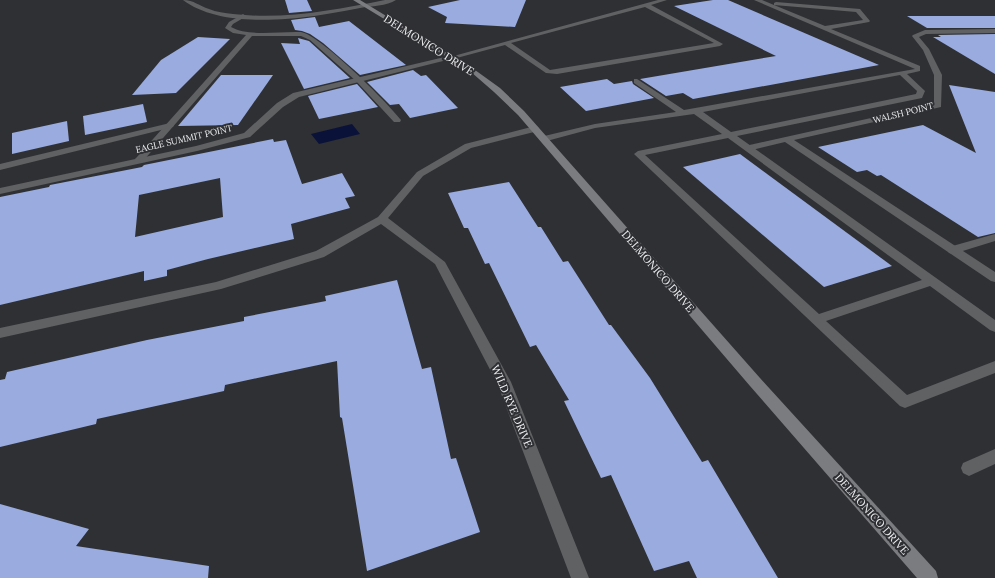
<svg xmlns="http://www.w3.org/2000/svg" width="995" height="578" viewBox="0 0 995 578" font-family="Lora,serif">
<style>
.water{fill:#0a123a}
.building{fill:#99abdf;fill-rule:evenodd}
.lines{fill:none;stroke-linecap:round;stroke-linejoin:round}
.lane{fill:#606163;fill-rule:evenodd}
.street{fill:#606163;fill-rule:evenodd}
.secondary{fill:#7b7c7f;fill-rule:evenodd}
.labels{text-anchor:middle;stroke-width:4;stroke-linejoin:round;paint-order:stroke}
.far-street-label{font-size:9px;fill:#eff0f2;stroke:#2f3034}
.street-label{font-size:11px;fill:#eff0f2;stroke:#2f3034}
</style>
<rect width="100%" height="100%" fill="#2f3034"/>
<polygon class="water" points="352,124 360,134 319,144 311,134"/>
<g class="building">
<polygon points="285,0 307,0 312,11 289,13"/>
<polygon points="460,0 526,0 515,27 445,23 447,17 428,7"/>
<polygon points="713,0 728,0 879,65 693,99 683,93 666,96 640,79 776,56 674,6"/>
<polygon points="907,16 995,16 995,28 927,28"/>
<polygon points="315,17 319,27 349,21 406,65 360,75 323,43 310,34 302,31 295,30 291,20"/>
<polygon points="995,34 995,74 933,37 941,37 938,35"/>
<polygon points="198,37 230,39 176,93 132,95 161,60"/>
<polygon points="298,38 309,41 350,78 304,89 281,43 300,44"/>
<polygon points="413,70 421,76 426,75 458,108 410,118 399,104 390,105 367,82"/>
<polygon points="221,75 273,75 238,125 178,126"/>
<polygon points="607,79 614,84 632,81 633,84 654,98 586,111 560,87"/>
<polygon points="357,84 378,107 319,119 308,96"/>
<polygon points="949,85 995,92 995,233 978,237 881,175 877,176 867,170 857,172 818,147 923,125 976,153"/>
<polygon points="143,104 147,122 85,135 83,116"/>
<polygon points="67,121 69,141 12,154 12,133"/>
<path d="M 273,139 L 274,142 L 286,140 L 302,184 L 342,173 L 355,196 L 345,198 L 350,208 L 291,224 L 294,239 L 208,259 L 167,270 L 167,276 L 144,281 L 144,271 L 0,305 L 0,197 L 49,187 L 50,185 L 142,167 L 144,165 ZM 220,178 L 223,217 L 135,237 L 139,195 Z"/>
<polygon points="740,154 892,266 824,287 683,167"/>
<polygon points="509,182 538,227 541,227 563,262 568,261 609,325 611,325 650,378 702,462 708,460 778,578 697,578 689,561 654,571 611,475 601,478 564,401 569,400 536,345 530,347 489,263 485,264 468,228 464,228 448,193"/>
<polygon points="397,280 422,369 431,367 451,459 456,458 480,532 367,571 342,418 340,417 337,361 225,385 224,391 97,419 96,424 0,447 0,380 5,379 7,372 147,340 244,321 244,317 326,301 325,296"/>
<polygon points="0,504 89,529 76,546 209,566 208,578 0,578"/>
</g>
<g class="lines">
<g class="lane">
<path d="M 658,0 L 667,0 L 651,5 L 723,44 L 720,46 L 557,74 L 546,73 L 505,45 L 453,59 L 450,57 ZM 645,7 L 714,43 L 550,70 L 511,43 Z"/>
<path d="M 754,0 L 762,0 L 774,5 L 774,3 L 776,2 L 860,9 L 870,21 L 869,22 L 831,29 L 920,66 L 920,71 L 907,74 L 925,91 L 922,98 L 737,136 L 995,320 L 995,332 L 990,330 L 930,286 L 826,321 L 907,395 L 995,361 L 995,373 L 910,406 L 905,408 L 900,406 L 634,154 L 638,151 L 722,134 L 694,114 L 595,128 L 543,142 L 539,139 L 540,137 L 595,124 L 676,112 L 634,83 L 634,79 L 637,79 L 684,110 L 915,69 ZM 774,5 L 856,12 L 863,20 L 825,26 ZM 900,75 L 917,91 L 916,94 L 731,132 L 703,112 ZM 728,138 L 922,280 L 819,314 L 645,155 Z"/>
<path d="M 243,14 L 246,16 L 245,17 L 233,24 L 231,27 C 249,37 280,31 301,32 C 319,34 388,103 401,120 L 400,122 L 394,122 L 356,81 L 310,40 L 301,36 L 252,36 L 143,161 L 137,161 L 135,159 L 137,157 L 246,35 L 233,33 L 225,28 L 229,22 Z"/>
<polygon points="995,234 995,241 953,254 949,253 947,250 949,247"/>
<polygon points="995,449 995,464 969,476 963,473 961,468 963,463"/>
</g>
<g class="street">
<path d="M 183,0 C 194,0 199,6 209,9 C 216,12 225,13 233,14 C 284,20 335,10 385,0 L 396,0 C 387,6 371,6 360,8 C 311,18 225,32 183,0 Z"/>
<polygon points="995,29 995,33 926,34 919,37 929,49 942,75 941,107 794,140 995,272 995,282 991,281 785,142 748,151 744,148 745,146 934,104 934,75 923,50 912,36 913,35 925,30"/>
<polygon points="453,55 456,57 455,58 299,97 283,107 250,137 197,151 0,194 0,188 196,146 244,133 277,103 293,93"/>
<polygon points="170,123 173,123 174,125 173,127 0,170 0,164"/>
<polygon points="535,126 538,127 539,129 538,131 471,148 423,176 388,218 445,262 511,382 589,578 571,578 497,383 435,264 381,224 324,257 221,289 0,338 0,328 216,282 316,251 378,217 417,172 465,144"/>
</g>
<polygon class="secondary" points="353,0 360,0 475,70 500,88 524,111 760,378 936,571 938,578 917,578 750,386 518,115 494,92 471,72"/>
</g>
<g class="labels">
<g class="far-street-label">
<text transform="translate(903 113) rotate(-14)" y="3">WALSH POINT</text>
<text transform="translate(184 139) rotate(-13)" y="3">EAGLE SUMMIT POINT</text>
</g>
<g class="street-label">
<text transform="translate(429 45) rotate(32)" y="4">DELMONICO DRIVE</text>
<text transform="translate(658 271) rotate(49)" y="4">DELMONICO DRIVE</text>
<text transform="translate(512 406) rotate(67)" y="4">WILD RYE DRIVE</text>
<text transform="translate(872 514) rotate(48)" y="4">DELMONICO DRIVE</text>
</g>
</g>
</svg>
